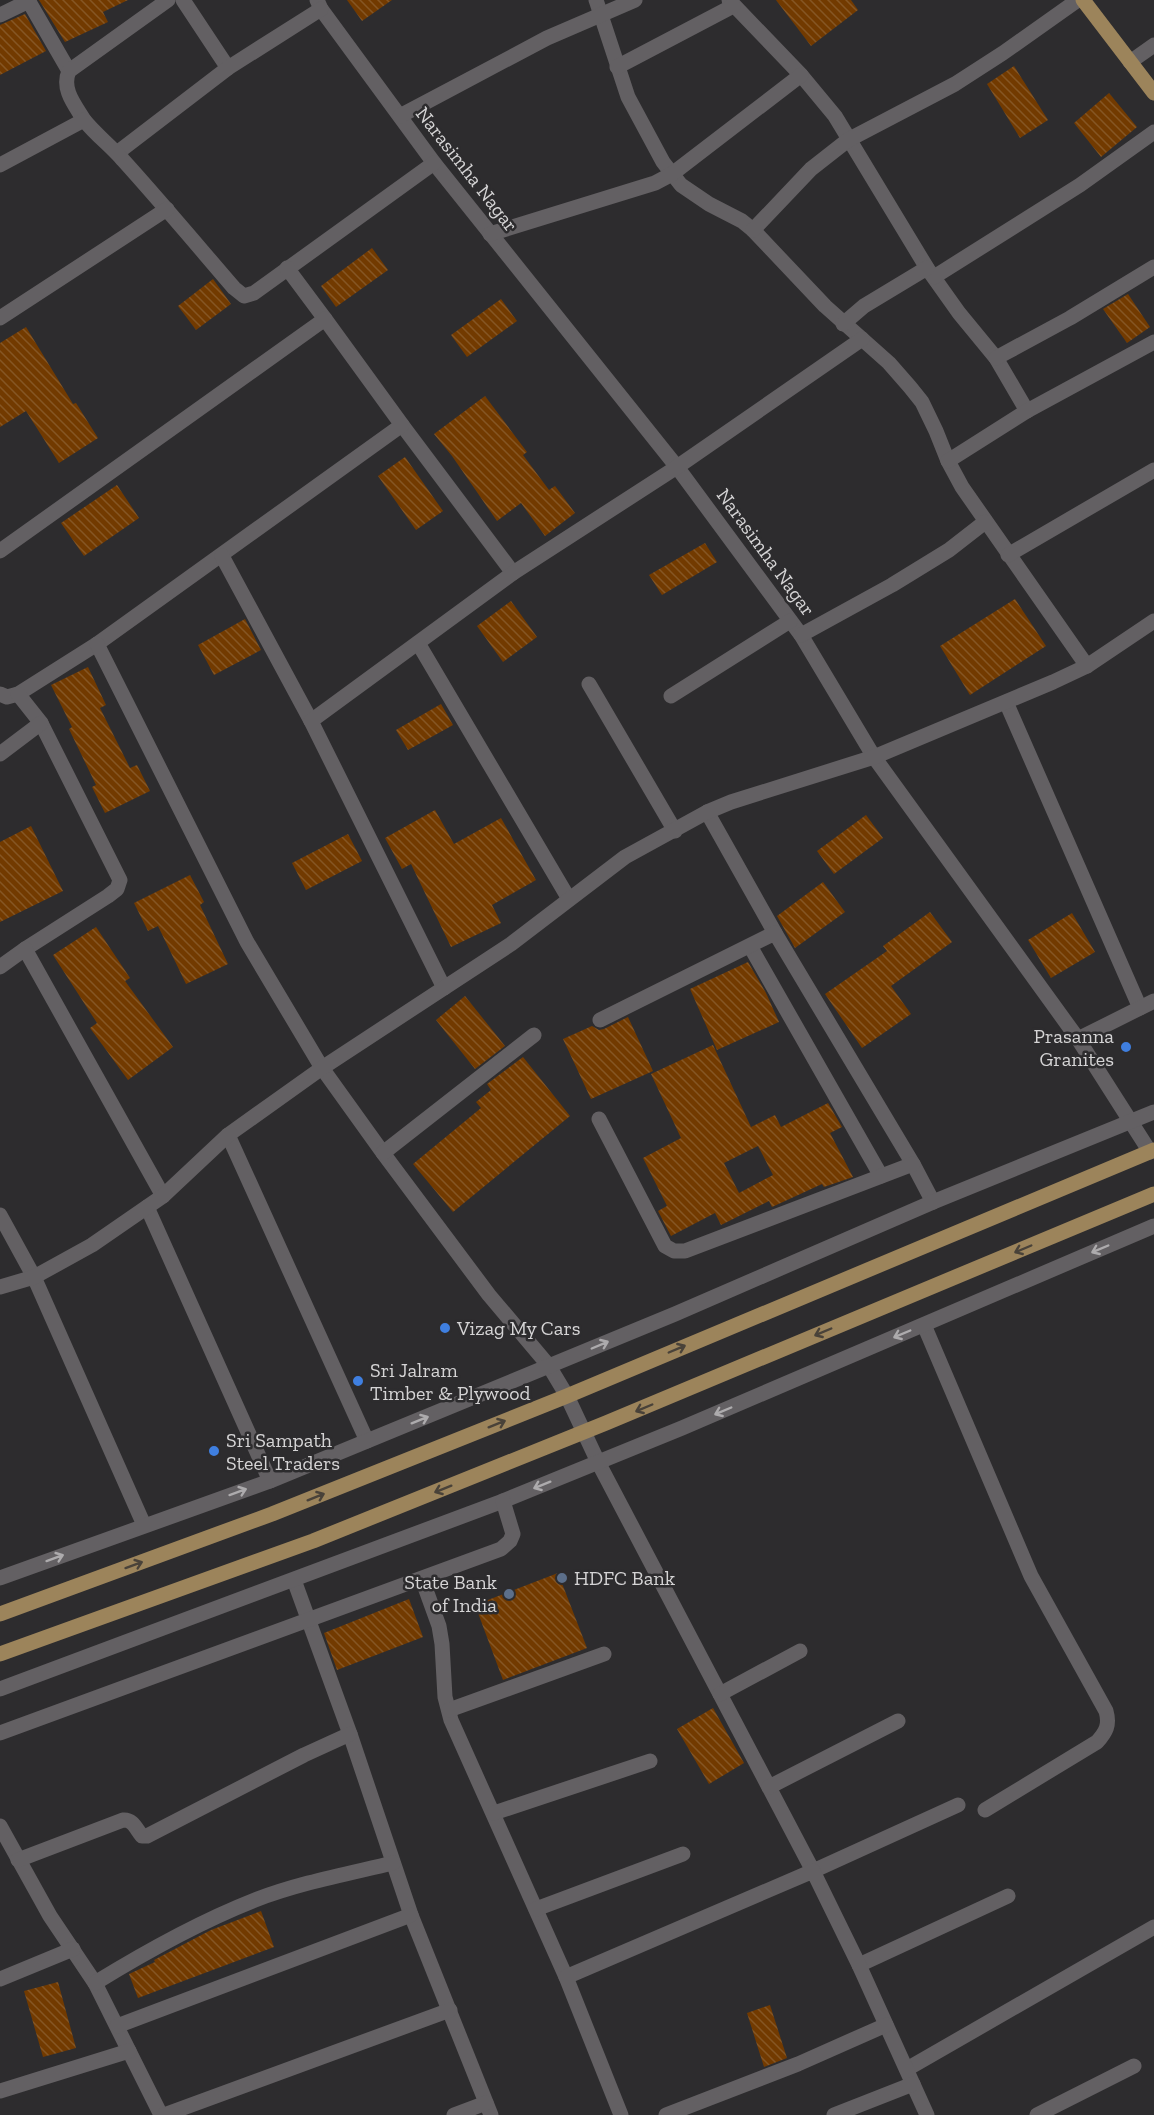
<svg xmlns="http://www.w3.org/2000/svg" width="1154" height="2115" viewBox="0 0 1154 2115" font-family="'Zilla Slab',serif">
<style>
.building{fill:url(#building-back-hatch);fill-rule:evenodd}
.lines{fill:none;stroke-linecap:round;stroke-linejoin:round}
.minor{stroke:#636063;stroke-width:15}
.major{stroke:#9c845b;stroke-width:15}
.oneway{stroke:#494239}
.oneway2{stroke:#adabad}
.shop-dot{fill:#3f7fe0;stroke:#2d2c2e;stroke-width:2}
.service-dot{fill:#5c6f8a;stroke:#2d2c2e;stroke-width:2}
.labels{text-anchor:middle;stroke-width:5;stroke-linejoin:round;paint-order:stroke}
.street-label{font-size:20px;fill:#d5d4d5;stroke:#2d2c2e}
.poi-label{font-size:20px;fill:#d5d4d5;stroke:#2d2c2e;text-anchor:start}
</style>
<defs>
<pattern id="building-back-hatch" width="6" height="6" patternUnits="userSpaceOnUse" patternTransform="scale(1.5)"><rect width="6" height="6" fill="#723a00"/><path d="M-1 5l2 2M0 0l6 6M5-1l2 2" fill="none" stroke="#855624"/></pattern>
</defs>
<rect width="100%" height="100%" fill="#2d2c2e"/>
<g class="building">
<polygon points="39,0 128,0 103,12 108,22 65,42"/>
<polygon points="347,0 392,0 362,21"/>
<polygon points="776,0 851,0 858,10 811,46"/>
<polygon points="25,14 46,51 0,75 0,25"/>
<polygon points="1014,66 1048,120 1020,138 987,84"/>
<polygon points="1109,93 1137,127 1101,157 1074,123"/>
<polygon points="372,248 388,270 336,307 321,286"/>
<polygon points="213,279 231,304 196,330 178,306"/>
<polygon points="1128,294 1150,327 1127,343 1103,309"/>
<polygon points="501,299 517,321 467,357 451,335"/>
<polygon points="26,327 73,404 76,403 98,438 59,463 26,411 0,427 0,343"/>
<polygon points="485,396 527,452 523,455 549,490 555,486 575,513 545,536 521,503 497,521 452,456 434,434"/>
<polygon points="405,457 443,511 416,530 378,476"/>
<polygon points="117,485 139,518 84,556 61,523"/>
<polygon points="705,543 717,562 662,595 649,575"/>
<polygon points="1015,599 1046,646 970,695 940,646"/>
<polygon points="511,601 537,637 503,662 477,626"/>
<polygon points="245,619 261,650 214,675 198,645"/>
<polygon points="88,667 106,705 100,708 130,768 137,765 150,791 105,813 92,787 96,785 69,729 72,727 51,685"/>
<polygon points="441,704 453,725 408,750 396,730"/>
<polygon points="435,810 454,844 501,818 536,880 492,905 501,923 451,947 411,864 402,869 385,838"/>
<polygon points="866,815 883,838 834,874 817,851"/>
<polygon points="31,826 63,891 0,922 0,842"/>
<polygon points="348,834 362,861 306,890 292,863"/>
<polygon points="190,875 204,902 200,905 228,964 186,984 158,926 148,931 134,903"/>
<polygon points="823,882 845,912 795,948 777,916"/>
<polygon points="930,912 952,942 891,986 911,1014 862,1048 825,994 887,951 883,946"/>
<polygon points="1072,913 1095,952 1051,978 1028,940"/>
<polygon points="96,927 130,978 125,981 173,1047 128,1080 90,1028 97,1023 53,955"/>
<polygon points="748,962 766,993 779,1022 717,1050 690,989"/>
<polygon points="465,996 505,1046 475,1069 436,1020"/>
<polygon points="628,1017 653,1071 591,1099 563,1039 592,1026 599,1030 604,1029"/>
<path d="M 713,1045 L 751,1127 L 775,1115 L 781,1127 L 828,1103 L 842,1127 L 830,1133 L 853,1177 L 824,1187 L 822,1184 L 772,1207 L 769,1201 L 721,1225 L 715,1213 L 671,1236 L 658,1211 L 667,1206 L 643,1158 L 681,1138 L 651,1074 ZM 758,1146 L 773,1175 L 739,1193 L 724,1163 Z"/>
<polygon points="523,1057 570,1116 453,1212 413,1164 481,1108 476,1102 491,1090 487,1084"/>
<polygon points="558,1573 587,1648 503,1680 475,1605"/>
<polygon points="409,1599 423,1637 337,1670 324,1633"/>
<polygon points="713,1708 744,1763 709,1784 677,1729"/>
<polygon points="261,1911 274,1947 138,1998 129,1974 155,1962 154,1960 211,1930"/>
<polygon points="58,1982 76,2048 43,2057 24,1991"/>
<polygon points="770,2005 787,2058 764,2067 747,2013"/>
</g>
<g class="lines">
<g class="minor">
<polyline points="28,0 69,71"/>
<polyline points="183,0 228,68"/>
<polyline points="317,0 321,9 434,163 677,467 801,635 874,757 1078,1039 1150,1152"/>
<polyline points="596,0 628,97 663,162 681,185 709,204 742,221 753,230 825,306 889,363 910,387 922,402 936,431 948,461 962,487 1087,666"/>
<polyline points="729,0 801,75 835,116 927,268 959,313 996,358 1027,411"/>
<polyline points="0,15 29,1"/>
<polyline points="1130,62 1154,45"/>
<polyline points="617,67 733,6"/>
<polyline points="400,116 547,38 635,0"/>
<path d="M 84,120 C 75,105 61,89 69,71 L 168,0"/>
<polyline points="117,153 228,68 321,9"/>
<path d="M 0,165 L 84,120 C 96,135 111,146 123,160 C 161,202 197,245 234,288 L 244,296 L 254,293 L 434,163"/>
<polyline points="753,230 811,169 848,140 955,84 1003,53 1078,0"/>
<polyline points="490,234 655,183 672,174 801,75"/>
<polyline points="287,268 325,319"/>
<polyline points="934,277 1080,185 1154,132"/>
<polyline points="0,318 167,209"/>
<polyline points="843,324 864,306 927,268"/>
<polyline points="996,358 1070,318 1154,267"/>
<polyline points="402,425 513,573"/>
<polyline points="948,461 1027,411 1154,342"/>
<polyline points="0,551 325,319 402,425 97,644 18,694 7,697 0,694"/>
<polyline points="1008,555 1154,470"/>
<polyline points="222,556 311,721"/>
<polyline points="801,635 892,585 949,550 985,522"/>
<polyline points="418,643 569,899"/>
<polyline points="97,644 247,942 322,1068 383,1153 489,1295 549,1366 567,1396 598,1462 813,1871 958,1805"/>
<polyline points="589,684 675,831"/>
<polyline points="18,694 41,723 120,880 117,889 108,896 25,949"/>
<polyline points="671,696 790,621"/>
<polyline points="1006,702 1140,1008"/>
<polyline points="0,754 41,723"/>
<polyline points="707,812 775,933"/>
<polyline points="750,946 881,1176"/>
<polyline points="0,967 25,949 163,1196"/>
<polyline points="444,988 311,721 513,573 677,467 862,339"/>
<polyline points="600,1020 775,933 913,1164 933,1202"/>
<polyline points="1078,1039 1154,1001"/>
<polyline points="599,1119 665,1246 674,1251 685,1251 913,1164"/>
<polyline points="228,1135 367,1441"/>
<polyline points="383,1153 534,1035"/>
<polyline points="147,1207 270,1481"/>
<polyline points="0,1215 34,1277 144,1525"/>
<polyline points="0,1287 34,1277 92,1245 163,1196 228,1135 322,1068 511,944 625,857 707,812 731,802 874,757 1053,682 1087,666 1154,621"/>
<path d="M 924,1325 L 1031,1576 L 1106,1711 C 1110,1725 1106,1732 1097,1742 L 985,1810"/>
<polyline points="0,1578 270,1481 367,1441 675,1314 933,1202 1154,1112"/>
<polyline points="422,1579 439,1626 442,1644 445,1697 451,1720 566,1977"/>
<polyline points="294,1580 350,1734 411,1915 491,2115"/>
<polyline points="0,1689 503,1501 682,1428 1154,1226"/>
<polyline points="720,1694 800,1651"/>
<polyline points="449,1710 604,1654"/>
<polyline points="0,1733 501,1549 510,1541 513,1534 503,1501"/>
<polyline points="769,1787 898,1721"/>
<polyline points="494,1813 650,1761"/>
<polyline points="0,1826 50,1916 95,1983 161,2115"/>
<path d="M 18,1860 L 123,1820 C 133,1819 136,1829 142,1836 L 147,1836 L 304,1755 L 350,1734"/>
<polyline points="536,1909 683,1854"/>
<polyline points="859,1965 1008,1896"/>
<polyline points="0,1979 73,1949"/>
<path d="M 95,1983 C 147,1951 199,1922 255,1900 C 299,1883 347,1874 393,1863"/>
<polyline points="117,2026 411,1915"/>
<polyline points="907,2069 1154,1927"/>
<polyline points="0,2091 129,2051"/>
<polyline points="164,2115 450,2010"/>
<polyline points="454,2115 486,2103"/>
<polyline points="621,2115 566,1977 813,1871 859,1965 927,2115"/>
<polyline points="666,2115 798,2064 886,2025"/>
<polyline points="834,2115 913,2084"/>
<polyline points="1037,2115 1134,2066"/>
</g>
<g class="major">
<polyline points="1083,0 1154,93"/>
<polyline points="0,1614 272,1514 567,1396 1154,1150"/>
<polyline points="0,1654 313,1541 606,1423 1154,1194"/>
</g>
</g>
<defs><path id="oneway-shaft" d="M-6 0H5M1.5-3L5.5 0L1.5 3" fill="none" stroke-width="1.6" stroke-linecap="round" stroke-linejoin="round" transform="scale(1.5)"/></defs>
<g class="oneway">
<use href="#oneway-shaft" transform="translate(1023 1249) rotate(157)"/>
<use href="#oneway-shaft" transform="translate(823 1332) rotate(157)"/>
<use href="#oneway-shaft" transform="translate(677 1349) rotate(-23)"/>
<use href="#oneway-shaft" transform="translate(644 1408) rotate(157)"/>
<use href="#oneway-shaft" transform="translate(497 1424) rotate(-22)"/>
<use href="#oneway-shaft" transform="translate(443 1489) rotate(158)"/>
<use href="#oneway-shaft" transform="translate(316 1497) rotate(-22)"/>
<use href="#oneway-shaft" transform="translate(134 1565) rotate(-20)"/>
</g>
<g class="oneway2">
<use href="#oneway-shaft" transform="translate(1100 1249) rotate(157)"/>
<use href="#oneway-shaft" transform="translate(902 1334) rotate(157)"/>
<use href="#oneway-shaft" transform="translate(600 1345) rotate(-23)"/>
<use href="#oneway-shaft" transform="translate(723 1411) rotate(157)"/>
<use href="#oneway-shaft" transform="translate(420 1420) rotate(-22)"/>
<use href="#oneway-shaft" transform="translate(542 1485) rotate(158)"/>
<use href="#oneway-shaft" transform="translate(238 1492) rotate(-20)"/>
<use href="#oneway-shaft" transform="translate(55 1558) rotate(-20)"/>
</g>
<g class="shop-dot">
<circle cx="1126" cy="1047" r="6"/>
<circle cx="445" cy="1328" r="6"/>
<circle cx="358" cy="1381" r="6"/>
<circle cx="214" cy="1451" r="6"/>
</g>
<g class="service-dot">
<circle cx="562" cy="1578" r="6"/>
<circle cx="509" cy="1594" r="6"/>
</g>
<g class="labels">
<g class="street-label">
<text transform="translate(467 169) rotate(52)" y="7">Narasimha Nagar</text>
<text transform="translate(766 552) rotate(54)" y="7">Narasimha Nagar</text>
</g>
<g class="poi-label">
<text x="1114" y="1043" text-anchor="end">Prasanna<tspan x="1114" dy="23">Granites</tspan></text>
<text x="457" y="1335">Vizag My Cars</text>
<text x="370" y="1377">Sri Jalram<tspan x="370" dy="23">Timber &amp; Plywood</tspan></text>
<text x="226" y="1447">Sri Sampath<tspan x="226" dy="23">Steel Traders</tspan></text>
<text x="574" y="1585">HDFC Bank</text>
<text x="497" y="1589" text-anchor="end">State Bank<tspan x="497" dy="23">of India</tspan></text>
</g>
</g>
</svg>
